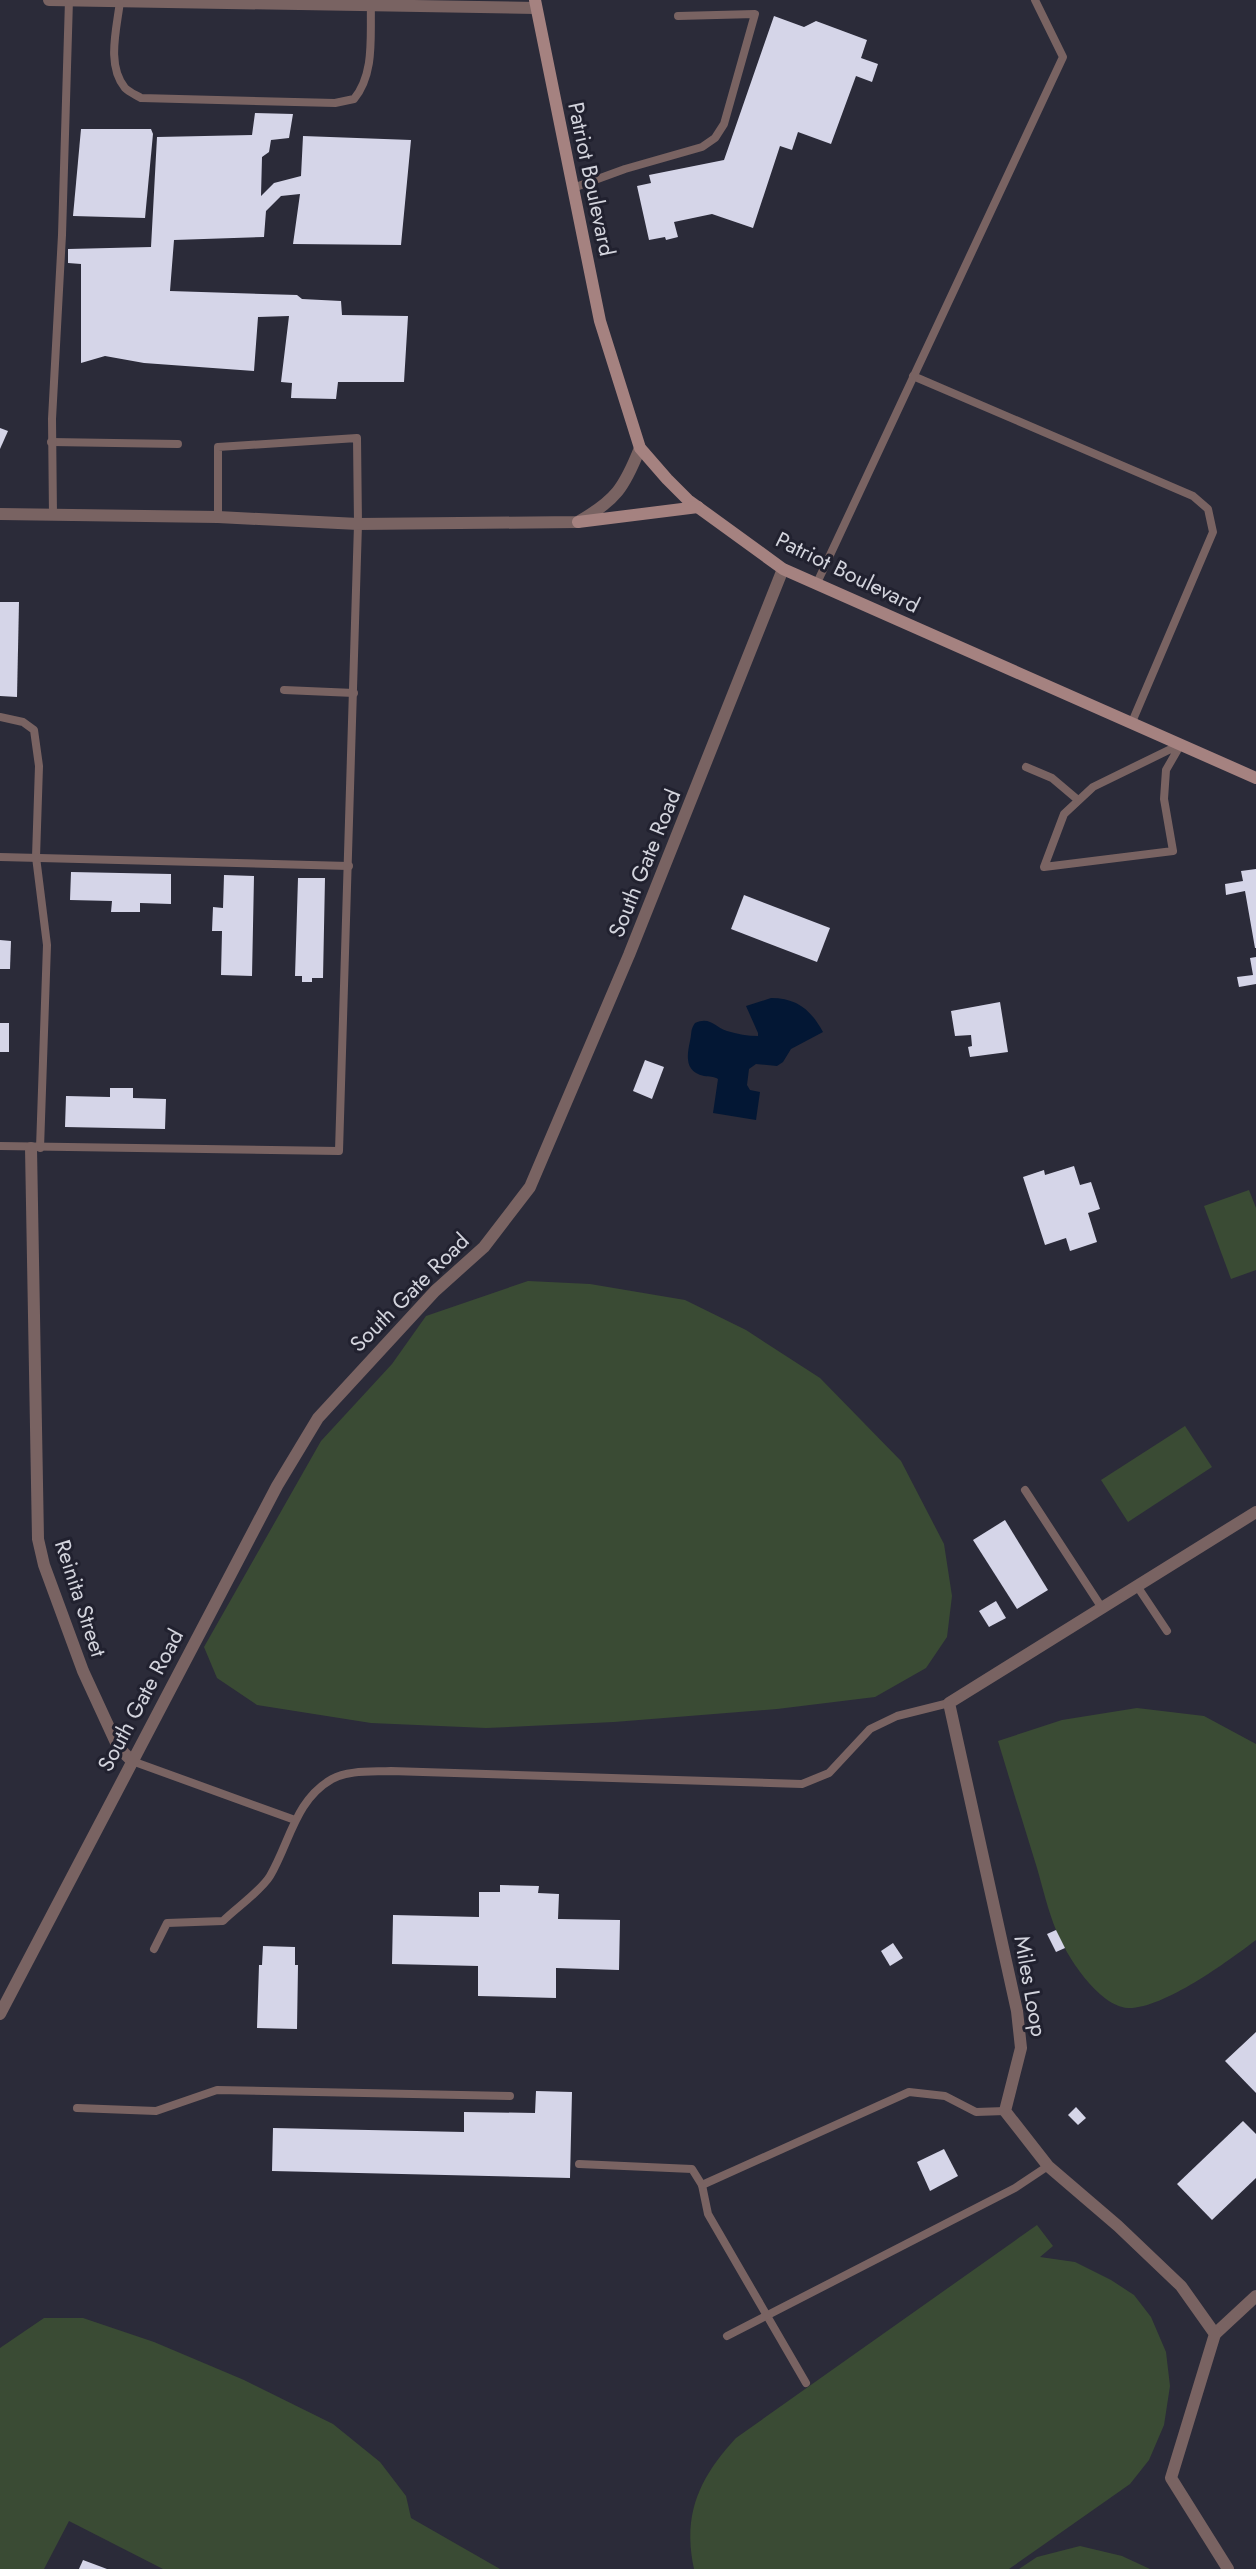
<svg xmlns="http://www.w3.org/2000/svg" width="1256" height="2569" viewBox="0 0 1256 2569" font-family="Jost,sans-serif">
<style>
.green{fill:#3a4b34}
.water{fill:#031734}
.building{fill:#d5d5e8}
.lines{fill:none;stroke-linecap:round;stroke-linejoin:round}
.lane{stroke:#796362;stroke-width:8}
.street{stroke:#796362;stroke-width:12}
.secondary{stroke:#a58280;stroke-width:12}
.labels{text-anchor:middle;stroke-width:6;stroke-linejoin:round;paint-order:stroke}
.street-label{font-size:22px;fill:#d3d4dd;stroke:#21212f}
</style>
<rect width="100%" height="100%" fill="#2b2b39"/>
<g class="green">
<polygon points="1249,1190 1256,1208 1256,1270 1231,1279 1204,1206"/>
<polygon points="528,1281 590,1284 685,1300 746,1330 820,1378 901,1461 944,1544 952,1596 947,1637 926,1668 875,1697 777,1709 614,1722 486,1728 371,1723 257,1705 217,1678 204,1647 321,1441 392,1364 426,1316"/>
<polygon points="1185,1426 1212,1467 1128,1522 1101,1480"/>
<path d="M 1137,1708 L 1204,1716 L 1256,1744 L 1256,1940 C 1227,1962 1163,2009 1128,2008 C 1098,2006 1066,1955 1056,1930 C 1048,1910 1043,1889 1037,1868 C 1024,1826 1011,1784 998,1741 L 1062,1720 Z"/>
<path d="M 1037,2225 L 1053,2246 L 1040,2257 L 1075,2262 L 1111,2280 L 1134,2295 L 1151,2317 L 1166,2352 L 1170,2386 L 1164,2425 L 1149,2460 L 1130,2484 L 1009,2569 L 694,2569 C 682,2514 700,2477 736,2438 Z"/>
<polygon points="44,2318 83,2318 154,2342 244,2380 333,2424 380,2462 406,2496 411,2518 500,2569 163,2569 69,2521 44,2569 0,2569 0,2348"/>
<polygon points="1080,2546 1122,2556 1150,2569 1019,2569 1037,2557"/>
</g>
<path class="water" d="M 771,998 C 797,998 811,1010 823,1032 L 791,1049 L 783,1062 L 777,1066 L 756,1064 L 749,1069 L 747,1085 L 750,1090 L 760,1092 L 756,1120 L 713,1113 L 718,1079 C 713,1076 710,1077 704,1076 C 684,1072 687,1055 690,1041 C 692,1033 690,1030 695,1023 C 710,1016 715,1027 727,1031 C 737,1034 748,1036 758,1036 L 758,1033 L 746,1006 Z"/>
<g class="building">
<polygon points="774,16 804,27 816,21 867,40 861,58 878,64 872,82 856,76 831,144 798,132 792,150 780,146 753,228 712,214 674,222 678,237 666,240 665,237 649,240 637,186 651,183 649,175 724,160"/>
<polygon points="255,113 293,114 289,138 271,140 269,152 262,157 261,196 274,183 301,176 303,136 411,140 401,245 293,244 300,194 281,196 266,211 264,237 174,240 170,291 297,295 302,299 341,301 342,315 408,316 404,382 338,382 336,399 291,398 292,383 281,382 289,316 258,317 254,371 144,363 105,356 81,363 81,264 68,263 68,249 151,247 157,137 252,135"/>
<polygon points="81,129 151,129 153,134 145,218 73,216"/>
<polygon points="0,428 8,431 0,449"/>
<polygon points="0,602 19,602 17,697 0,696"/>
<polygon points="1256,869 1256,948 1255,948 1245,891 1226,895 1225,884 1243,881 1241,871"/>
<polygon points="71,872 171,874 171,904 140,903 140,912 111,912 112,901 70,900"/>
<polygon points="224,875 254,876 252,976 221,975 222,931 212,931 213,907 223,908"/>
<polygon points="298,878 325,878 323,978 312,978 312,982 302,982 302,976 295,976"/>
<polygon points="744,895 830,928 817,962 731,929"/>
<polygon points="0,940 11,941 10,969 0,969"/>
<polygon points="1256,957 1256,984 1239,987 1237,977 1253,975 1250,958"/>
<polygon points="1000,1002 1008,1052 970,1057 968,1047 972,1046 971,1035 955,1036 951,1011"/>
<rect x="0" y="1023" width="9" height="29"/>
<polygon points="645,1060 664,1067 652,1099 633,1091"/>
<polygon points="110,1088 133,1088 133,1098 166,1099 165,1129 65,1127 66,1096 110,1097"/>
<polygon points="1074,1166 1080,1185 1091,1182 1100,1209 1088,1213 1097,1242 1070,1251 1066,1238 1045,1245 1023,1177 1044,1170 1045,1175"/>
<polygon points="1005,1520 1048,1590 1017,1609 973,1540"/>
<polygon points="996,1601 1006,1618 989,1627 979,1611"/>
<polygon points="500,1885 539,1886 538,1893 559,1894 558,1919 620,1920 619,1970 556,1968 556,1998 478,1996 478,1966 392,1964 393,1915 479,1917 479,1892 500,1892"/>
<polygon points="1056,1930 1065,1948 1056,1952 1047,1934"/>
<polygon points="893,1943 903,1958 890,1966 881,1951"/>
<polygon points="263,1946 295,1947 295,1965 298,1965 297,2029 257,2028 259,1965 262,1965"/>
<polygon points="1256,2032 1256,2093 1225,2061"/>
<polygon points="536,2091 572,2092 570,2178 272,2171 273,2128 464,2132 464,2112 535,2113"/>
<polygon points="1076,2107 1086,2118 1078,2125 1068,2115"/>
<polygon points="1243,2121 1256,2134 1256,2178 1212,2220 1177,2184"/>
<polygon points="944,2149 958,2176 930,2191 917,2162"/>
<polygon points="83,2560 107,2569 79,2569"/>
</g>
<g class="lines">
<g class="lane">
<path d="M 120,1 C 117,28 106,65 125,88 C 129,92 136,95 141,98 L 335,103 L 354,99 C 375,73 370,37 371,5"/>
<polyline points="573,188 625,169 702,147 715,138 724,124 755,14 678,16"/>
<polyline points="913,376 1193,496 1208,509 1213,532 1132,722"/>
<polyline points="51,442 178,444"/>
<polyline points="53,515 52,419 62,235 69,0"/>
<polyline points="816,585 1063,57 1035,0"/>
<polyline points="284,690 354,693"/>
<polyline points="0,717 23,722 34,730 39,766 36,857 47,945 40,1148"/>
<polygon points="1181,744 1166,770 1164,799 1173,851 1044,867 1064,814 1093,787"/>
<polyline points="1026,767 1052,778 1078,800"/>
<polyline points="0,857 349,866"/>
<polyline points="0,1146 339,1151 358,524 357,438 218,447 218,517"/>
<polyline points="1025,1490 1102,1608"/>
<polyline points="1137,1586 1167,1631"/>
<polyline points="132,1761 295,1820"/>
<path d="M 154,1949 L 167,1923 L 223,1921 C 236,1908 261,1891 270,1876 C 290,1842 295,1800 332,1779 C 348,1770 373,1772 391,1771 L 802,1784 L 829,1773 L 870,1729 L 897,1716 L 949,1703"/>
<polyline points="77,2108 156,2111 217,2090 510,2096"/>
<polyline points="579,2164 692,2169 702,2185 708,2214 806,2383"/>
<polyline points="702,2185 909,2092 945,2096 976,2112 1005,2111"/>
<polyline points="727,2336 1015,2188 1048,2166"/>
</g>
<g class="street">
<polyline points="49,0 536,8"/>
<path d="M 0,514 L 218,517 L 358,524 L 578,522 C 616,500 624,488 640,448"/>
<polyline points="31,1148 38,1539 44,1565 83,1671 118,1747 132,1761"/>
<polyline points="0,2014 277,1486 318,1418 435,1291 484,1247 530,1187 629,955 783,569"/>
<polyline points="1215,2334 1256,2296"/>
<polyline points="1228,2569 1171,2478 1215,2334 1181,2286 1118,2226 1048,2166 1005,2111 1021,2048 1017,2011 949,1703 1256,1512"/>
</g>
<g class="secondary">
<polyline points="535,0 600,321 640,448 667,479 688,500 783,569 1256,778"/>
<polyline points="578,522 698,507"/>
</g>
</g>
<g class="labels">
<g class="street-label">
<text transform="translate(592 179) rotate(78)" y="8">Patriot Boulevard</text>
<text transform="translate(848 572) rotate(26)" y="8">Patriot Boulevard</text>
<text transform="translate(644 863) rotate(-68)" y="8">South Gate Road</text>
<text transform="translate(409 1292) rotate(-45)" y="8">South Gate Road</text>
<text transform="translate(81 1598) rotate(72)" y="8">Reinita Street</text>
<text transform="translate(140 1700) rotate(-62)" y="8">South Gate Road</text>
<text transform="translate(1031 1986) rotate(80)" y="8">Miles Loop</text>
</g>
</g>
</svg>
